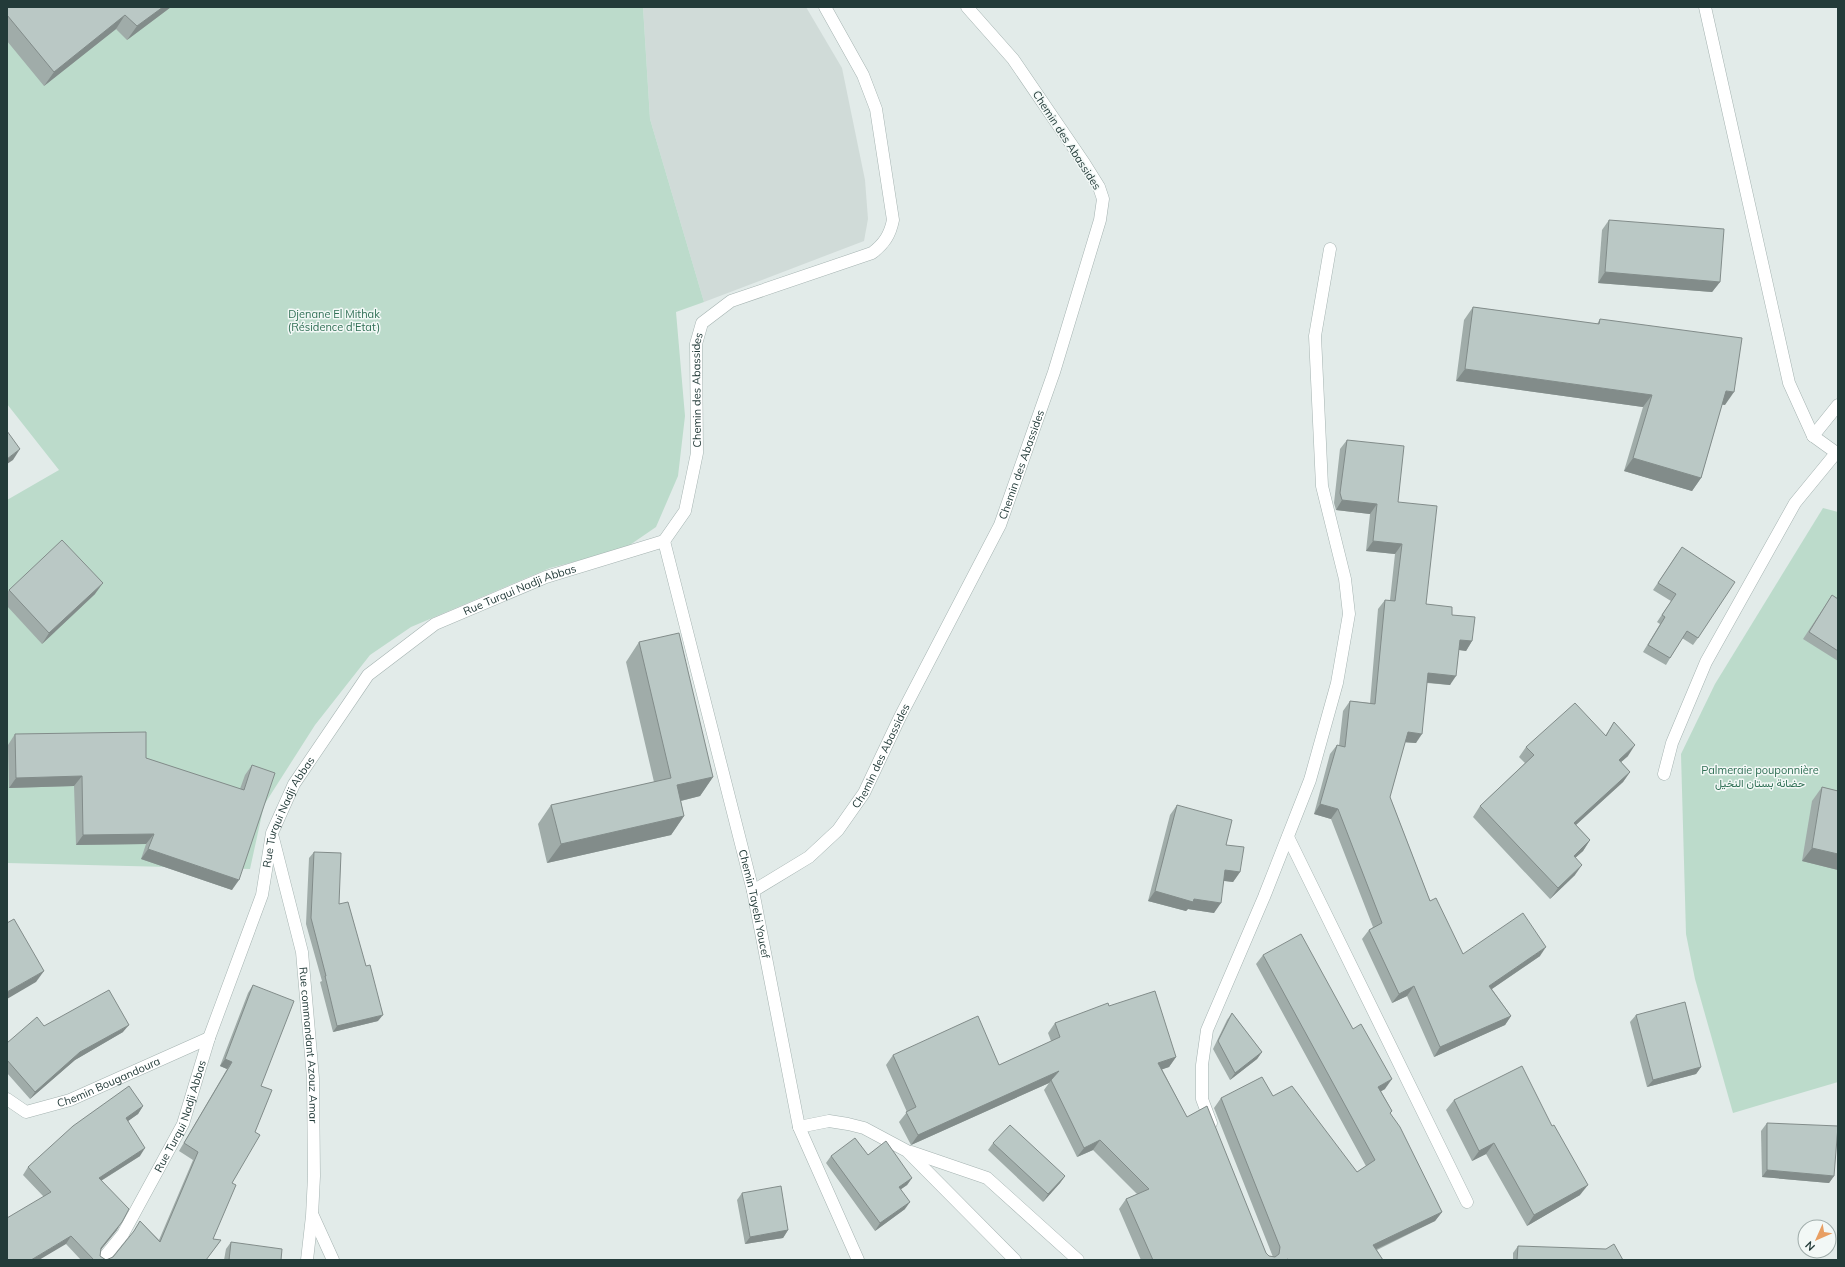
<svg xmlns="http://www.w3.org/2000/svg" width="1845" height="1267" viewBox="0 0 1845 1267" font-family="Mulish,Vazirmatn,sans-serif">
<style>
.built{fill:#d0dbd8}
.green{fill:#bcdbcb}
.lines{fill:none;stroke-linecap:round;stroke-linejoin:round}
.minor-casing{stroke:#a5b3b1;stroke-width:13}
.minor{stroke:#fff;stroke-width:12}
.wall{fill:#a0aca9}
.shaded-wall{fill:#828c8a}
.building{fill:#bac8c5;stroke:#828c8a}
.labels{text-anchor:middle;stroke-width:3;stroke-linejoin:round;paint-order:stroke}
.street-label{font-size:11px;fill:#233b39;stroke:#f2f8f6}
.park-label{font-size:11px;fill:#306f55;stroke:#f2f8f6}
</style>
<rect width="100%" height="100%" fill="#e2ebe9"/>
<polygon class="built" points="643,7 806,7 842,68 865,180 868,219 864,241 704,302 650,119"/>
<g class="green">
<polygon points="7,7 643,7 650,119 704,302 676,312 685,416 678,476 656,527 624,549 550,568 411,627 370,655 315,725 264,805 250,869 7,863 7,500 59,470 7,404"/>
<polygon points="1823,508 1838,512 1838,1082 1733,1113 1695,979 1686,934 1681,754 1715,684"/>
</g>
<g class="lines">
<defs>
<g id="minor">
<polyline points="1705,7 1789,383 1813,436 1838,454"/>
<polyline points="1813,436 1838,405"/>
<path id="s1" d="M 664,541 L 753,891 L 799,1127 L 858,1260"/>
<path id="s2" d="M 664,541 L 685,511 L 697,453 L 696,344 L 702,323 L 731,301 L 872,253 C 884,244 890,235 893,220 L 876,109 L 863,75 L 825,7"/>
<polyline points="1664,774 1672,743 1706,662 1795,503 1836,453"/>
<polyline points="1288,837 1467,1202"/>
<path id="s3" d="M 273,838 L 302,952 L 313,1078 L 314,1176 L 312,1216 L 307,1260"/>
<path id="s4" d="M 753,891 L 809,857 L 838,830 L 864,793 L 900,717 L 1000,525 L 1054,372 L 1100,220 L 1103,199 L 1099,187 L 1084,163 L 1013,59 L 967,7"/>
<path id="s5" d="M 7,1099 L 26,1112 L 70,1100 L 209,1038"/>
<polyline points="1211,1123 1202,1099 1202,1065 1207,1030 1264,897 1310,780 1337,683 1349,614 1345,579 1322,486 1315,336 1330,249"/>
<polyline points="799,1127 829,1121 848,1124 864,1128 907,1151 1015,1260"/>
<polyline points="911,1152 987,1178 1078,1260"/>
<polyline points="313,1216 333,1260"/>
<path id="s6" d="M 102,1260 L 123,1234 L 183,1124 L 209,1038 L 262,895 L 272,833 L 294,784 L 368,675 L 435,624 L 546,577 L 664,541"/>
</g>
</defs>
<use href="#minor" class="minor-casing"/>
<use href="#minor" class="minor"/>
</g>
<g class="wall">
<polygon points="7,7 171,7 127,40 116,29 44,86 7,41"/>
<polygon points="1609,220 1720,282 1712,292 1598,283 1602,230"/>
<polygon points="1473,307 1597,324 1600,319 1725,405 1722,404 1701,478 1692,491 1624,471 1643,407 1456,381 1464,320"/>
<polygon points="1347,440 1398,502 1426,604 1452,615 1472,641 1466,651 1459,650 1450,685 1427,683 1416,743 1405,742 1390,797 1430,901 1463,954 1540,956 1492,989 1511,1016 1505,1025 1434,1057 1407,996 1392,1003 1362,939 1369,930 1373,927 1331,819 1314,814 1330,754 1337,745 1339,746 1343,711 1350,701 1370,703 1378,609 1385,600 1390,600 1395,554 1366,551 1370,514 1336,510 1334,503 1340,449"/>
<polygon points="1677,554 1698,638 1693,645 1682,638 1666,665 1643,652 1660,624 1657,622 1671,601 1653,590"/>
<polygon points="9,590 95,594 42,644 7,606 7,593"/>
<polygon points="1832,595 1838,599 1838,661 1803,639"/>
<polygon points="639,642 713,777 700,796 681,801 684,816 671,835 547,863 538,824 551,805 654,782 626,662"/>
<polygon points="1614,722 1628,756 1621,762 1630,772 1623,782 1576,825 1590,840 1583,851 1575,858 1575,875 1550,899 1473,817 1480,806 1525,763 1519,757 1526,747 1605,736"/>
<polygon points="15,734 146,758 240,789 245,775 252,765 232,890 141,859 146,844 76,845 74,786 9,788 8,745"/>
<polygon points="1822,787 1838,791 1838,870 1802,861 1812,801"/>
<polygon points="1177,805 1226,845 1240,872 1233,882 1224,881 1214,913 1188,909 1186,911 1148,901 1170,815"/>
<polygon points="314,852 339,904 378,1021 333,1032 320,982 322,981 306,924 309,858"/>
<polygon points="1263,955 1385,1089 1381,1091 1392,1111 1390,1114 1442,1212 1435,1221 1377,1250 1383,1260 1141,1260 1119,1209 1126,1199 1137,1194 1093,1150 1077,1157 1044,1090 1049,1083 911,1145 899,1122 907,1112 886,1065 893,1055 999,1065 1051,1041 1048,1033 1055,1023 1109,1006 1176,1057 1169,1067 1162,1069 1187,1117 1266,1253 1269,1256 1273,1257 1214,1108 1221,1098 1273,1096 1357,1172 1366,1166 1256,964"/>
<polygon points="253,985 261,1086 232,1183 213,1239 221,1240 215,1248 113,1257 131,1236 140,1221 159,1240 193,1160 179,1151 227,1069 220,1066 248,993"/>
<polygon points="1232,1013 1262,1052 1257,1059 1230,1080 1213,1049 1227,1020"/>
<polygon points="1636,1015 1701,1067 1696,1074 1647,1087 1630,1022"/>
<polygon points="44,1026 123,1032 75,1060 30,1099 7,1073 7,1043"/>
<polygon points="1454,1100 1580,1195 1527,1226 1486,1154 1472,1161 1446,1110"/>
<polygon points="143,1106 138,1114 128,1121 140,1156 101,1181 117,1230 101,1249 100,1256 106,1260 81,1260 66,1244 44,1197 23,1175 28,1167"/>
<polygon points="1767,1123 1834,1176 1829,1183 1762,1177 1761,1131"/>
<polygon points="993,1143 1065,1176 1060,1183 1043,1202 988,1150"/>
<polygon points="868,1155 912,1178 907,1185 901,1189 905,1209 875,1231 826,1163 831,1156"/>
<polygon points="742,1193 788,1230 783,1238 745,1244 737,1200"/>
<polygon points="231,1242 281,1260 224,1260 226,1249"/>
<polygon points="1518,1246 1623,1260 1513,1260 1513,1253"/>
</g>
<g class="shaded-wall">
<polygon points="163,7 171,7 127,40 137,26"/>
<polygon points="125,15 116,29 44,86 54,72"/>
<polygon points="1605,272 1720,282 1712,292 1598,283"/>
<polygon points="1465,369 1652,395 1643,407 1456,381"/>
<polygon points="1726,391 1734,392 1725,405 1717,404"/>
<polygon points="20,449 13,460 7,464 7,459"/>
<polygon points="1633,458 1701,478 1692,491 1624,471"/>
<polygon points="1342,500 1377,504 1370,514 1336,510"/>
<polygon points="1373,541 1402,544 1395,554 1366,551"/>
<polygon points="103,583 95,594 42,644 49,633"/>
<polygon points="1460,640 1472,641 1466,651 1453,649"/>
<polygon points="1428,673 1456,676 1450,685 1422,682"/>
<polygon points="1408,732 1422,734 1416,743 1401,742"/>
<polygon points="1635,745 1628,756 1612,770 1619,760"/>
<polygon points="1630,772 1623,782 1567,833 1574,823"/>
<polygon points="82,776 74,786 9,788 16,778"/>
<polygon points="713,777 700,796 664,805 677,785"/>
<polygon points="1320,804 1338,809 1331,819 1314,814"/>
<polygon points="684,816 671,835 547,863 561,844"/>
<polygon points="154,834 146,844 76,845 83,835"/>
<polygon points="1590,840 1583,851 1566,866 1574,856"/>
<polygon points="1812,848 1838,854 1838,870 1802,861"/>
<polygon points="148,849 239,880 232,890 141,859"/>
<polygon points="1582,865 1575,875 1550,899 1558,888"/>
<polygon points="1225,870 1240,872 1233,882 1218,880"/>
<polygon points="1155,891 1194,899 1221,903 1214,913 1188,909 1186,911 1148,901"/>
<polygon points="1546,947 1540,956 1483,995 1489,986"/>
<polygon points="44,971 36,982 7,999 7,992"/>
<polygon points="1414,986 1407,996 1392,1003 1399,994"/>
<polygon points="383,1015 378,1021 333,1032 337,1026"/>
<polygon points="1511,1016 1505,1025 1434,1057 1440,1047"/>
<polygon points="129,1025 123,1032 75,1060 30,1099 35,1092 80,1052"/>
<polygon points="1262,1052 1257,1059 1230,1080 1235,1073"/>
<polygon points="1176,1057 1169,1067 1152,1073 1158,1063"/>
<polygon points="225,1059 232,1062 227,1069 220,1066"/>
<polygon points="1701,1067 1696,1074 1647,1087 1653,1080"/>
<polygon points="1059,1071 1049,1083 911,1145 918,1135"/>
<polygon points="1392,1079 1385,1089 1371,1097 1378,1087"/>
<polygon points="143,1106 138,1114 121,1126 126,1118"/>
<polygon points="1100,1140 1093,1150 1077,1157 1084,1148"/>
<polygon points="1494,1143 1486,1154 1472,1161 1479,1151"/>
<polygon points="145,1148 140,1156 94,1185 99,1178"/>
<polygon points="1767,1170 1834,1176 1829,1183 1762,1177"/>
<polygon points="1065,1176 1060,1183 1043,1202 1048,1194"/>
<polygon points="912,1178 907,1185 894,1194 899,1187"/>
<polygon points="1588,1185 1580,1195 1527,1226 1534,1215"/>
<polygon points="910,1202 905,1209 875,1231 880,1223"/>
<polygon points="1442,1212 1435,1221 1366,1254 1373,1245"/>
<polygon points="122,1222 117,1230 96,1256 101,1248"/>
<polygon points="788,1230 783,1238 745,1244 750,1237"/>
<polygon points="71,1236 66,1244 39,1260 31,1260"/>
</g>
<g class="building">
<polygon points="7,7 163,7 137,26 125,15 54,72 7,15"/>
<polygon points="1609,220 1724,229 1720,282 1605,272"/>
<polygon points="1473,307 1599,324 1600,319 1742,338 1734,392 1726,391 1701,478 1633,458 1652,395 1465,369"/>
<polygon points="7,431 20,449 7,459"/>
<polygon points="1347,440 1404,446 1398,502 1437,506 1426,604 1452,607 1452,615 1475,617 1472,641 1460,640 1456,676 1428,673 1422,734 1408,732 1390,797 1430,901 1436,898 1463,954 1523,913 1546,947 1489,986 1511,1016 1440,1047 1414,986 1399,994 1369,930 1382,923 1338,809 1320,804 1337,745 1345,747 1350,701 1375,704 1385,600 1395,601 1402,544 1373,541 1377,504 1342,500 1340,493"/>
<polygon points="62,540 103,583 49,633 9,590"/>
<polygon points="1682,547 1735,582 1698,638 1687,631 1670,658 1648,645 1665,617 1662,615 1676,594 1658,583"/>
<polygon points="1832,595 1838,599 1838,651 1809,632"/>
<polygon points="679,633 713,777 677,785 684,816 561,844 551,805 671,778 639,642"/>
<polygon points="1575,703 1606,736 1614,722 1635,745 1619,760 1630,772 1574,823 1590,840 1574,856 1582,865 1558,888 1480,806 1534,755 1526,747"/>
<polygon points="146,732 146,758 244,790 252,765 275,773 239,880 148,849 154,834 83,835 82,776 16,778 15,734"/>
<polygon points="1822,787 1838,791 1838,854 1812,848"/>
<polygon points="1177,805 1232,820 1226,845 1244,847 1240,872 1225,870 1221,903 1194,899 1193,902 1155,891"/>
<polygon points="314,852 341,853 339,904 348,902 366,966 370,965 383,1015 337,1026 325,976 326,976 311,918"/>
<polygon points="14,919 44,971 7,992 7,923"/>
<polygon points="1301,934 1353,1029 1361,1024 1392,1079 1378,1087 1392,1111 1390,1113 1400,1127 1442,1212 1373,1245 1383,1260 1289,1260 1288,1259 1285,1260 1153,1260 1126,1199 1149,1189 1100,1140 1084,1148 1051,1080 1059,1071 918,1135 906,1112 916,1107 893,1055 978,1016 999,1065 1060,1037 1055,1023 1108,1003 1109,1006 1155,991 1176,1057 1158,1063 1187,1117 1207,1106 1266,1253 1269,1256 1275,1257 1279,1254 1280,1247 1221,1098 1262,1077 1273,1096 1292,1086 1357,1172 1375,1160 1263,955"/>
<polygon points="253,985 294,1001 261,1086 272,1090 255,1132 260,1135 232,1183 236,1185 213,1239 221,1240 206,1260 106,1260 113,1257 134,1231 140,1221 160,1242 198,1152 184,1143 232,1062 225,1059"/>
<polygon points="109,990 129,1025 80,1052 35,1092 7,1060 7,1043 37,1017 44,1026"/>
<polygon points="1685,1002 1701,1067 1653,1080 1636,1015"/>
<polygon points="1232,1013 1262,1052 1235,1073 1218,1041"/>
<polygon points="1522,1066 1552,1126 1554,1125 1588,1185 1534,1215 1494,1143 1479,1151 1454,1100"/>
<polygon points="129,1086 143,1106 126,1118 145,1148 99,1178 129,1209 122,1222 101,1248 100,1256 106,1260 94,1260 71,1236 31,1260 7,1260 7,1218 51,1192 28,1167 73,1126"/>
<polygon points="1767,1123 1838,1126 1834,1176 1767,1170"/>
<polygon points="1010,1125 1065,1176 1048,1194 993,1143"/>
<polygon points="855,1138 868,1155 886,1141 912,1178 899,1187 910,1202 880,1223 831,1156"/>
<polygon points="781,1186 788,1230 750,1237 742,1193"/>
<polygon points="231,1242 282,1249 281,1260 229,1260"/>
<polygon points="1614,1244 1623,1260 1517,1260 1518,1246 1606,1249"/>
</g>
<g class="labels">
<g class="street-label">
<text transform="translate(1067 140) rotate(57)" y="4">Chemin des Abassides</text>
<text dy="4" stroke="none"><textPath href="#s2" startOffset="159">Chemin des Abassides</textPath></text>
<text dy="4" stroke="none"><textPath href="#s4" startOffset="515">Chemin des Abassides</textPath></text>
<text dy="4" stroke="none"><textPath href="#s6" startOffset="825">Rue Turqui Nadji Abbas</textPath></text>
<text dy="4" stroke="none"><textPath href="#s4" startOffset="191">Chemin des Abassides</textPath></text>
<text dy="4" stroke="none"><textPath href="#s6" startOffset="489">Rue Turqui Nadji Abbas</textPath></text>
<text dy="4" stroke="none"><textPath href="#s1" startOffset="374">Chemin Tayebi Youcef</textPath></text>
<text dy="4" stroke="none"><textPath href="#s3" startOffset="211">Rue commandant Azouz Amar</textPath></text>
<text dy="4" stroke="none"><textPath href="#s5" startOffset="111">Chemin Bougandoura</textPath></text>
<text dy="4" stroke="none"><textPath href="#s6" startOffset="165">Rue Turqui Nadji Abbas</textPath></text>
</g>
<g class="park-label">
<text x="334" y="318">Djenane El Mithak<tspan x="334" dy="13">(Résidence d'Etat)</tspan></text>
<text x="1760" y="774">Palmeraie pouponnière<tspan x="1760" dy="13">حضانة بستان النخيل</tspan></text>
</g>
</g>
<rect width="1845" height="1267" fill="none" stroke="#233b39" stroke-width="16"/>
<g transform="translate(1817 1239) rotate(225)"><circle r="19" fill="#f2f8f6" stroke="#9facaa"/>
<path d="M0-3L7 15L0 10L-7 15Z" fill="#e89f63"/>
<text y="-6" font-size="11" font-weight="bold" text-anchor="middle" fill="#233b39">N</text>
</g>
</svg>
